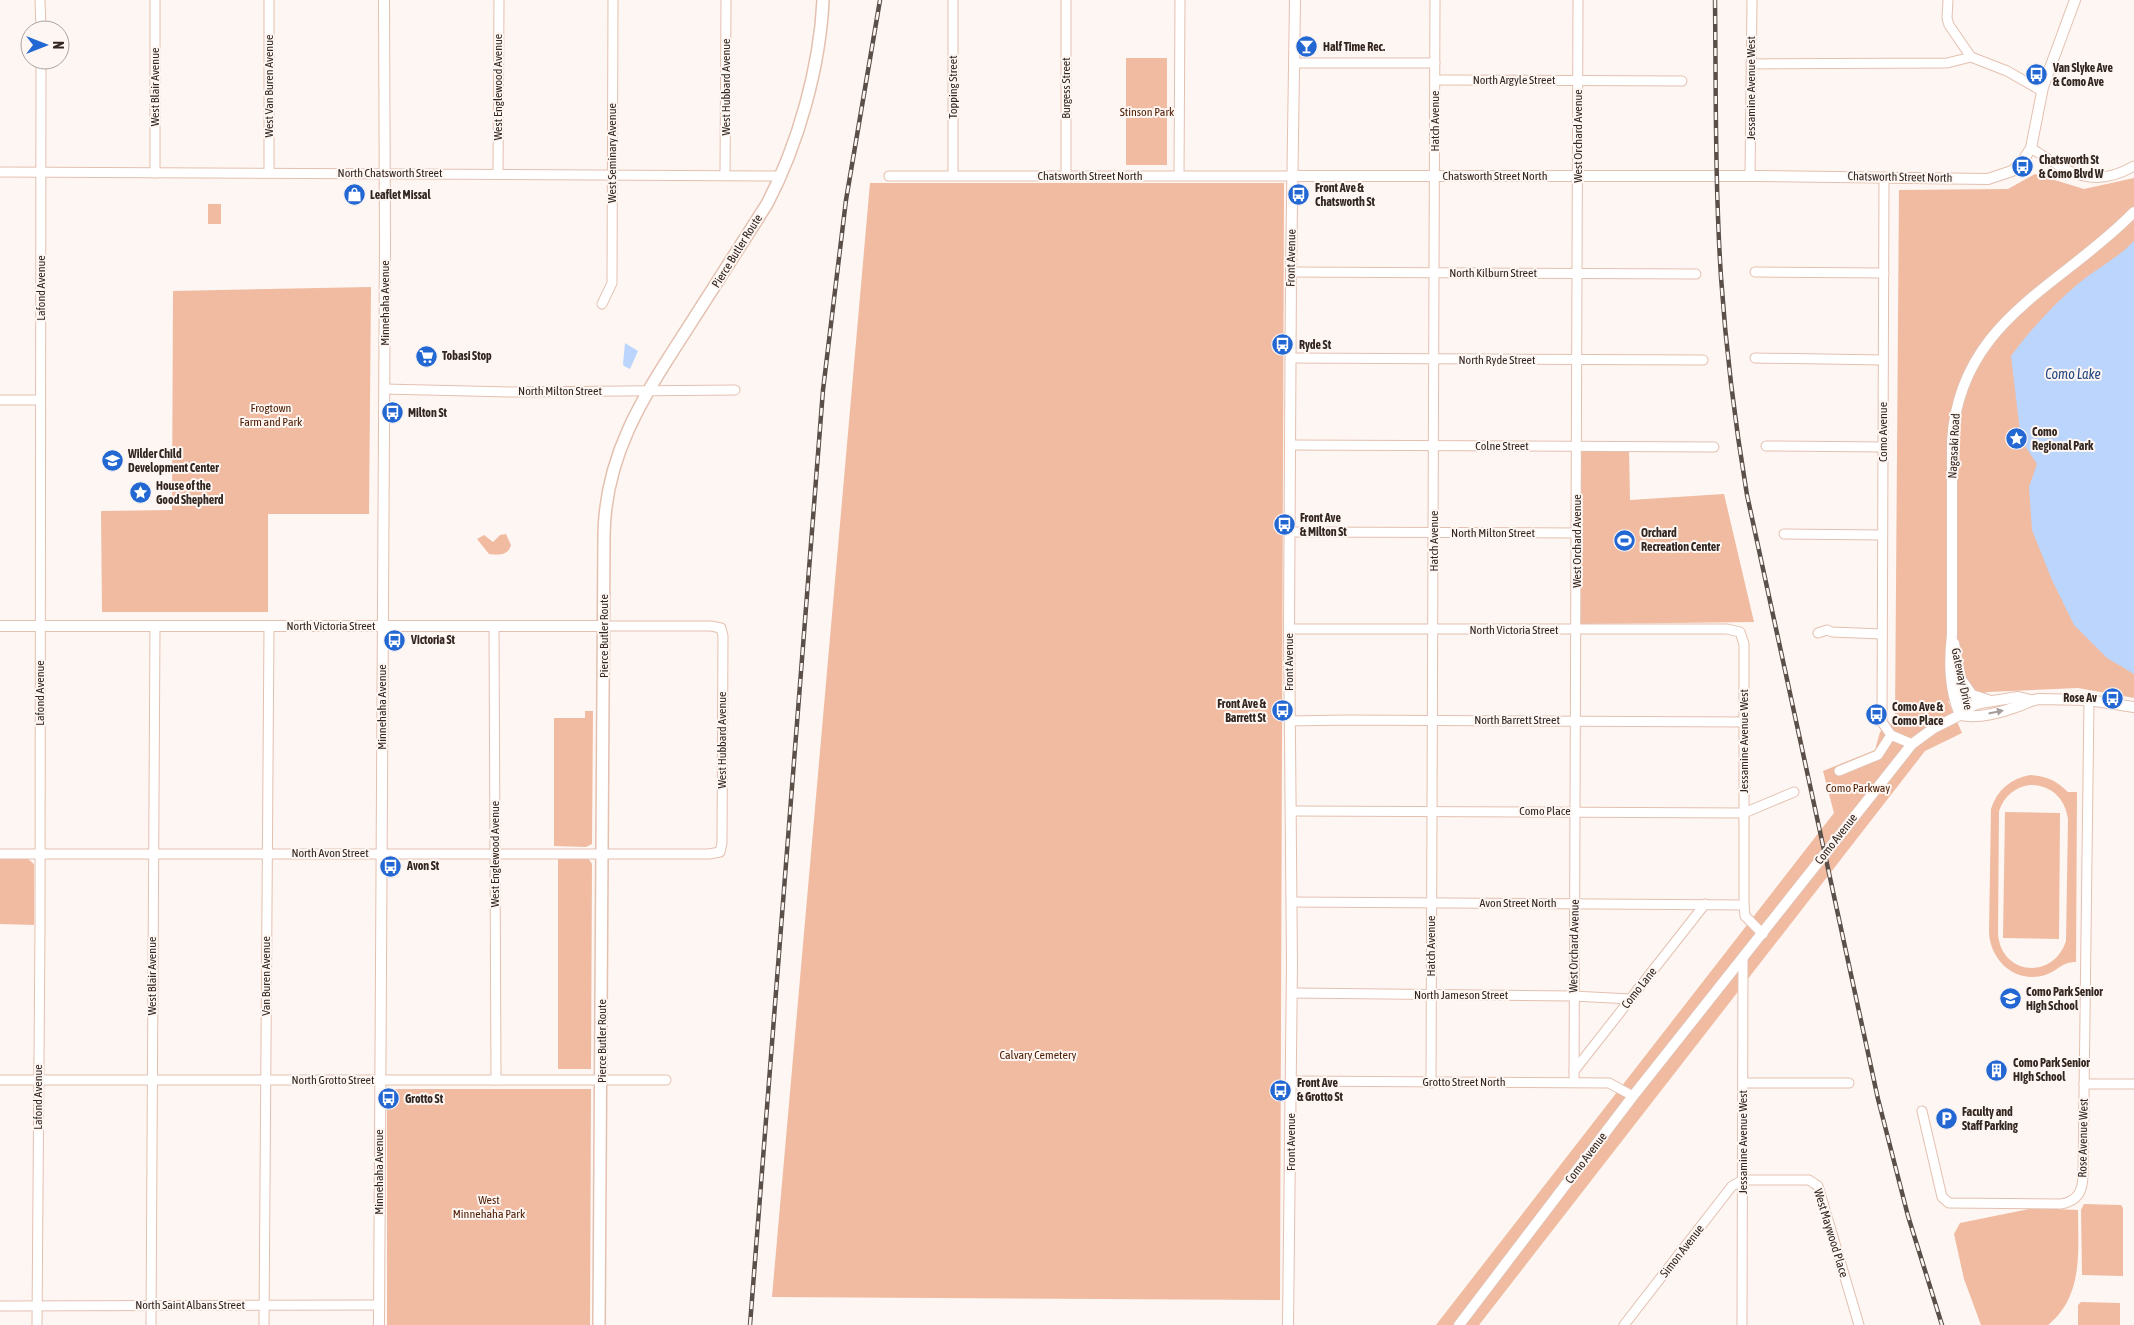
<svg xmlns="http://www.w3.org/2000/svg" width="2134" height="1325" viewBox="0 0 2134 1325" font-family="'Asap Condensed',sans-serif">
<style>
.green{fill:#f0bba1;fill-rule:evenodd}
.water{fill:#bbd5fd}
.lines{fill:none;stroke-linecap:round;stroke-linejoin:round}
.minor-casing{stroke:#e4c0b0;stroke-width:11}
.tertiary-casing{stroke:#e4c0b0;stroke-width:12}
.secondary-casing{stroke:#e4c0b0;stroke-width:14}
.minor{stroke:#fff;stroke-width:9}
.tertiary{stroke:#fff;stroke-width:10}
.secondary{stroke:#fff;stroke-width:11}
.rail-casing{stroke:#5a4f49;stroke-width:4.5}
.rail{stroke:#fdf6f2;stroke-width:2.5;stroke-dasharray:8;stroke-linecap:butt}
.oneway{fill:#a39d9b}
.labels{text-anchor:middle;stroke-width:4;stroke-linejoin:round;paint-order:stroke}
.poi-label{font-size:12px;font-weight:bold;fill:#332620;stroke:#fdf6f2;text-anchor:start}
.street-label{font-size:12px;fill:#332620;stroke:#fdf6f2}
.park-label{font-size:12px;fill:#4d1b00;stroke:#fdf6f2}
.water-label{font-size:14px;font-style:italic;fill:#234782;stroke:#fdf6f2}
</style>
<rect width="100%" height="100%" fill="#fdf6f2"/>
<g class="green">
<rect x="1126" y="58" width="41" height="107"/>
<polygon points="2035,174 2084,189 2134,178 2134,698 2078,688 1988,692 1948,701 1962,733 1925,751 1479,1325 1436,1325 1834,813 1823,771 1875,750 1880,732 1895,721 1899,190 2008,189"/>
<polygon points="870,183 1284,183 1280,1300 772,1297"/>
<rect x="208" y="204" width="13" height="20"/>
<polygon points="371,287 369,514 268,514 268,612 102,612 101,511 172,510 173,291"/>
<polygon points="1581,449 1629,449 1630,500 1724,494 1754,622 1581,624"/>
<path d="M 506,534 L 511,545 C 508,556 498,555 489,554 L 477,539 L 484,535 L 493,542 L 500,535 Z"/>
<polygon points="585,711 593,711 592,841 592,844 586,847 554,846 554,718 585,718"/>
<path d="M 2030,775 C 2046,776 2056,780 2068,792 L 2077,792 L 2076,962 C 2061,962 2058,971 2045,975 C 2016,984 1990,961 1989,932 L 1991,809 C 1997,790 2010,779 2030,775 ZM 2030,785 C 2051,785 2065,798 2068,819 L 2066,941 C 2053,981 2000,975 1998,933 L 1999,811 C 2004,796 2015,787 2030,785 Z"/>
<polygon points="2005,812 2060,813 2059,939 2003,938"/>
<polygon points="558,858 588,858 592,864 591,1069 558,1069"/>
<polygon points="0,859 28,859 34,864 34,925 0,924"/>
<polygon points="387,1089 591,1089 590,1325 387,1325"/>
<polygon points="2084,1204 2121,1205 2123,1208 2123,1276 2082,1275 2081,1210"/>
<path d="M 2034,1208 L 2078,1210 C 2078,1250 2084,1296 2048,1325 L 1981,1325 L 1964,1279 L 1954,1234 L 1960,1223 Z"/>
<polygon points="2081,1302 2120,1303 2120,1325 2078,1325 2078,1305"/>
</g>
<g class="water">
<path d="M 2134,241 L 2134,674 L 2107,658 L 2074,625 L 2052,580 L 2032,530 L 2029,487 L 2037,464 L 2021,440 L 2011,356 C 2031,329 2053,305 2079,283 C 2097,268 2118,258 2134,241 Z"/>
<polygon points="625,343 638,351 630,369 624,366 623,364"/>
</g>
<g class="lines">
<defs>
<g id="minor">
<polyline points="40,0 41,30"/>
<polyline points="1948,0 1947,18 1949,25 1971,57 2007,71 2042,91"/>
<polyline points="1295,63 1435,63"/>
<polyline points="1751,64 1947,63 1971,57"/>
<polyline points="1435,80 1682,81"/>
<path d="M 2031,148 C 2067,171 2091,191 2134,166"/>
<polyline points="0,172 781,176"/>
<polyline points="155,173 155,0"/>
<polyline points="269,173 269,0"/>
<polyline points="498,174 499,0"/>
<polyline points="725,174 726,0"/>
<polyline points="953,175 953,0"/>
<polyline points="1066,175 1066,0"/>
<polyline points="1179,175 1180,0"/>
<polyline points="889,176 1294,176"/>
<polyline points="1750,176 1752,0"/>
<polyline points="1884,177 1882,722 1891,735 1912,744"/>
<polyline points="1291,272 1696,274"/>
<polyline points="1755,272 1884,273"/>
<polyline points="602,304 612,283 613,0"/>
<polyline points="1291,358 1703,360"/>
<polyline points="1755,358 1883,360"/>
<polyline points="384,389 512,392 735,390"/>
<polyline points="0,400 40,400"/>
<polyline points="1290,445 1714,447"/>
<polyline points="1766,446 1883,447"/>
<polyline points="1290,532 1577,533"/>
<polyline points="1784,534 1882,535"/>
<polyline points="494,627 496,1080"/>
<polyline points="1289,629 1727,629 1740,632 1744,644 1744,905 1745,916 1763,934"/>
<polyline points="1818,633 1827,630 1832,632 1882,634"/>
<polyline points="1290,721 1346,720 1744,722"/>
<polyline points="1839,771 1878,755 1891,735"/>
<polyline points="1292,811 1744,813 1794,792"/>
<polyline points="0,854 709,854 720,852 722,843 723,636 721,628 711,626 603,626"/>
<polyline points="1292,902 1744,905"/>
<polyline points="1292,993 1573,996 1630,999"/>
<polyline points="1574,1071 1705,904"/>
<polyline points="0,1080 666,1080"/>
<polyline points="1291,1081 1609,1083 1633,1096"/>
<polyline points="1574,1082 1578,0"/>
<polyline points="1431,1083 1435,0"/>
<polyline points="1743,1083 1849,1083"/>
<polyline points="2084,1084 2134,1084"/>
<path d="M 1922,1111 L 1942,1197 L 1949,1203 L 2061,1204 C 2078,1201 2083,1191 2083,1174 L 2089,700"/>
<polyline points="0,1306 379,1305"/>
<polyline points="37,1325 40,927 41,60"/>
<polyline points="151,1325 155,626"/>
<polyline points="264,1325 269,627"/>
<polyline points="1624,1325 1732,1186 1743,1180 1809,1180 1818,1186 1859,1325"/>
<polyline points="1742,1325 1743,959"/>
</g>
<g id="tertiary">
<polyline points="1294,176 1759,176 1988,179 2012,171 2022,162 2031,148 2043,87 2075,0"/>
<polyline points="0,626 603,626"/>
<polyline points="1954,643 1964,699 1968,712"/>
<polyline points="1963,682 1972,695 1988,700"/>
<path d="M 1960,715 C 1949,689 1949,662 1952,634 L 1952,442 C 1959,320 2060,288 2134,212"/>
<path d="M 1960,715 C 1977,719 1999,713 2016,707 C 2024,705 2030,700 2039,699 L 2089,700 L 2134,707"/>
<polyline points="379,1325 385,246 384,0"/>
<polyline points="1288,1325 1292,964 1289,629 1291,272 1295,0"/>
<polyline points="1459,1325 1633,1096 1912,744 1934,728 1960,715 1966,708 1980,703 2018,697 2031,700"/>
</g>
<path id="secondary" d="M 599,1325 L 604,535 C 605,452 646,393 689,326 C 715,285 741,245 767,204 C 798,145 820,67 823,0"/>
</defs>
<use href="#minor" class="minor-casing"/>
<use href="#tertiary" class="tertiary-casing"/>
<use href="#secondary" class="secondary-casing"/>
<use href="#minor" class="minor"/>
<use href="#tertiary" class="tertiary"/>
<use href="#secondary" class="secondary"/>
<defs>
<g id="rail">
<path d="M 1715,0 C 1716,92 1715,185 1721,277 C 1726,350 1735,423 1747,495 L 1878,1099 L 1908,1216 L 1942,1325"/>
<polyline points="750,1325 823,390 846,200 880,0"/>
</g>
</defs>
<use href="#rail" class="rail-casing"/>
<use href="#rail" class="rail"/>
</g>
<defs><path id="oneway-solid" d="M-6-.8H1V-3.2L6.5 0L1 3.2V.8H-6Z" transform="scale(1.25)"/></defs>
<use class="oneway" href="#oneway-solid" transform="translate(1996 712) rotate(-12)"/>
<defs>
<symbol id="bar-disc" viewBox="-11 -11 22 22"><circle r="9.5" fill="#2367d3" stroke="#fdf6f2"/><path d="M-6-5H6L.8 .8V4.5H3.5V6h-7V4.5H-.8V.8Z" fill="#fff"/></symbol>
<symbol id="bus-disc" viewBox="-11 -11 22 22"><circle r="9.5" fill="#2367d3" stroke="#fdf6f2"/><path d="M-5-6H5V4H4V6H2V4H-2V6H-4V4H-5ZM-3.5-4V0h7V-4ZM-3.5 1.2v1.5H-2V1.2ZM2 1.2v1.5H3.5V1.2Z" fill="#fff"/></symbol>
<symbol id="shop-disc" viewBox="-11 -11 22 22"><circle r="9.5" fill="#2367d3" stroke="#fdf6f2"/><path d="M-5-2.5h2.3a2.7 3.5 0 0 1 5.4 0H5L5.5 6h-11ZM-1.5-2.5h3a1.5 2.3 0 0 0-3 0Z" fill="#fff"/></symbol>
<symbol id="supermarket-disc" viewBox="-11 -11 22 22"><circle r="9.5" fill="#2367d3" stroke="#fdf6f2"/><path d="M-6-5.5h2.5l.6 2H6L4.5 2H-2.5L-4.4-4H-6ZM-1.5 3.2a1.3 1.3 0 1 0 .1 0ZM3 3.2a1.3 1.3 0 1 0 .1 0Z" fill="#fff"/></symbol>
<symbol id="sight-disc" viewBox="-11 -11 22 22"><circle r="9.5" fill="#2367d3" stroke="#fdf6f2"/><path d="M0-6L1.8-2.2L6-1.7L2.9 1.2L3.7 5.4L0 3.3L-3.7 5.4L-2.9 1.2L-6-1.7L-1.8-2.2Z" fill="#fff"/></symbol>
<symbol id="school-disc" viewBox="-11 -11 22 22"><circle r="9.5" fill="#2367d3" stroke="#fdf6f2"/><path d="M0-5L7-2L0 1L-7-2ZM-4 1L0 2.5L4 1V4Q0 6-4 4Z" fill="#fff"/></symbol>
<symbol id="stadium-disc" viewBox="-11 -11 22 22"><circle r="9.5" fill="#2367d3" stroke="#fdf6f2"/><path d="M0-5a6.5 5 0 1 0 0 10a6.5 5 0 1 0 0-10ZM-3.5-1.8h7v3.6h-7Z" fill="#fff"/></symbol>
<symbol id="building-disc" viewBox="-11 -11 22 22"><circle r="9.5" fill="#2367d3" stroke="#fdf6f2"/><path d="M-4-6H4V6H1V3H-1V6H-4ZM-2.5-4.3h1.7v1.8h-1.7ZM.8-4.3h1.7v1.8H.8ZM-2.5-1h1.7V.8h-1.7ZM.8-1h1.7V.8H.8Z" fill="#fff"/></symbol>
<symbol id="parking-disc" viewBox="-11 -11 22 22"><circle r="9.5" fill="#2367d3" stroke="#fdf6f2"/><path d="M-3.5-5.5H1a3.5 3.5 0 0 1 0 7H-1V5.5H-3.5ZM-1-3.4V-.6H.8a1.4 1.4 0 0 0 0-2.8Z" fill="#fff"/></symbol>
</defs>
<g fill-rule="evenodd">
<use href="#bar-disc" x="1294" y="34" width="25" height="25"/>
<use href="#bus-disc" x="2024" y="62" width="25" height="25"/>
<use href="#bus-disc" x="2010" y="154" width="25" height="25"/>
<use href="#shop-disc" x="342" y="182" width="25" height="25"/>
<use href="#bus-disc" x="1286" y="182" width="25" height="25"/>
<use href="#bus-disc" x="1270" y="332" width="25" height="25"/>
<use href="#supermarket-disc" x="414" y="344" width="25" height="25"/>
<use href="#bus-disc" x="380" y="400" width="25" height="25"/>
<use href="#sight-disc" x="2004" y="426" width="25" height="25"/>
<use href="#school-disc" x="100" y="448" width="25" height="25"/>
<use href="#sight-disc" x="128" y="480" width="25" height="25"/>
<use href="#bus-disc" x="1272" y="512" width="25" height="25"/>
<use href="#stadium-disc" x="1612" y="528" width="25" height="25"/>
<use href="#bus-disc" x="382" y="628" width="25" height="25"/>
<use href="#bus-disc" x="2100" y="686" width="25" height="25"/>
<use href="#bus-disc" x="1270" y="698" width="25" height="25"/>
<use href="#bus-disc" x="1864" y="702" width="25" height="25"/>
<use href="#bus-disc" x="378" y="854" width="25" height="25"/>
<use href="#school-disc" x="1998" y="986" width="25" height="25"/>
<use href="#building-disc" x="1984" y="1058" width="25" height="25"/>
<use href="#bus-disc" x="1268" y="1078" width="25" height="25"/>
<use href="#bus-disc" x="376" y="1086" width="25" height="25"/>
<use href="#parking-disc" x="1934" y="1106" width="25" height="25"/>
</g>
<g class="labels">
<g class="poi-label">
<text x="1323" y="51">Half Time Rec.</text>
<text x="2053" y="72">Van Slyke Ave<tspan x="2053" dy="14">&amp; Como Ave</tspan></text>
<text x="2039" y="164">Chatsworth St<tspan x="2039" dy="14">&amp; Como Blvd W</tspan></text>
<text x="1315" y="192">Front Ave &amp;<tspan x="1315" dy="14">Chatsworth St</tspan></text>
<text x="370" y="199">Leaflet Missal</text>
<text x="1299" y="349">Ryde St</text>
<text x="442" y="360">Tobasi Stop</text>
<text x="408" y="417">Milton St</text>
<text x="2032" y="436">Como<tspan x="2032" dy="14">Regional Park</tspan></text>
<text x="128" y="458">Wilder Child<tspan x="128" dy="14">Development Center</tspan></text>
<text x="156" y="490">House of the<tspan x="156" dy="14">Good Shepherd</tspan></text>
<text x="1300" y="522">Front Ave<tspan x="1300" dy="14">&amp; Milton St</tspan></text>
<text x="1641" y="537">Orchard<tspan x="1641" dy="14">Recreation Center</tspan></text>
<text x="411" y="644">Victoria St</text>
<text x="2097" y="702" text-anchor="end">Rose Av</text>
<text x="1266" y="708" text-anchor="end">Front Ave &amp;<tspan x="1266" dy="14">Barrett St</tspan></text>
<text x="1892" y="711">Como Ave &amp;<tspan x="1892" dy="14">Como Place</tspan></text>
<text x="407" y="870">Avon St</text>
<text x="2026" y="996">Como Park Senior<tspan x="2026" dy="14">High School</tspan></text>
<text x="2013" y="1067">Como Park Senior<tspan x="2013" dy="14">HIgh School</tspan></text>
<text x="1297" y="1087">Front Ave<tspan x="1297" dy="14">&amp; Grotto St</tspan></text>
<text x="405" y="1103">Grotto St</text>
<text x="1962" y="1116">Faculty and<tspan x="1962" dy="14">Staff Parking</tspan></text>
</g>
<g class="street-label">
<text x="1514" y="84">North Argyle Street</text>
<text transform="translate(269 86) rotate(-90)" y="4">West Van Buren Avenue</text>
<text transform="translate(155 87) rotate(-90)" y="4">West Blair Avenue</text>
<text transform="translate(498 87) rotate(-90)" y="4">West Englewood Avenue</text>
<text transform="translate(726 87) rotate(-90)" y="4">West Hubbard Avenue</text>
<text transform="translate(953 87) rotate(-90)" y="4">Topping Street</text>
<text transform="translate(1066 88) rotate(-90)" y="4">Burgess Street</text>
<text transform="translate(1751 88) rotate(-90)" y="4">Jessamine Avenue West</text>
<text transform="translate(1435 121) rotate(-90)" y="4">Hatch Avenue</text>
<text transform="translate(1578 136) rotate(-90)" y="4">West Orchard Avenue</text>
<text transform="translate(612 153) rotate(-90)" y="4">West Seminary Avenue</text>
<text x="390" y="177">North Chatsworth Street</text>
<text x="1090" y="180">Chatsworth Street North</text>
<text x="1495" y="180">Chatsworth Street North</text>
<text transform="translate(1900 177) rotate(1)" y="4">Chatsworth Street North</text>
<text transform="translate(737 251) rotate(-58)" y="4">Pierce Butler Route</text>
<text transform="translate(1291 258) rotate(-89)" y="4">Front Avenue</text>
<text x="1493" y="277">North Kilburn Street</text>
<text transform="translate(41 288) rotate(-90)" y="4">Lafond Avenue</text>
<text transform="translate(385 303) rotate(-90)" y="4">Minnehaha Avenue</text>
<text x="1497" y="364">North Ryde Street</text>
<text x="560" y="395">North Milton Street</text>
<text transform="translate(1883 432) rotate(-90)" y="4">Como Avenue</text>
<text x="1502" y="450">Colne Street</text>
<text transform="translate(1954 446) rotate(-87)" y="4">Nagasaki Road</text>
<text x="1493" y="537">North Milton Street</text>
<text transform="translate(1434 541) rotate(-90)" y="4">Hatch Avenue</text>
<text transform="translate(1577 541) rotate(-90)" y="4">West Orchard Avenue</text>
<text x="331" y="630">North Victoria Street</text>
<text x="1514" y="634">North Victoria Street</text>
<text transform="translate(604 636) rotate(-90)" y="4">Pierce Butler Route</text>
<text transform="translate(1289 662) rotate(-90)" y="4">Front Avenue</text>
<text transform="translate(1962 679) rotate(78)" y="4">Gateway Drive</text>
<text transform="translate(40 693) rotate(-90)" y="4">Lafond Avenue</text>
<text transform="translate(382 707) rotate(-90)" y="4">Minnehaha Avenue</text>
<text x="1517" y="724">North Barrett Street</text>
<text transform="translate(722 740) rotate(-90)" y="4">West Hubbard Avenue</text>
<text transform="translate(1744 741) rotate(-90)" y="4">Jessamine Avenue West</text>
<text x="1545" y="815">Como Place</text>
<text transform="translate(1836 839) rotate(-52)" y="4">Como Avenue</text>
<text x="330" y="857">North Avon Street</text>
<text transform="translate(495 854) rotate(-90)" y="4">West Englewood Avenue</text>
<text x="1518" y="907">Avon Street North</text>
<text transform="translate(1431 946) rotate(-90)" y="4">Hatch Avenue</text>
<text transform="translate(1574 946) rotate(-89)" y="4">West Orchard Avenue</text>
<text transform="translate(152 976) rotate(-90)" y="4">West Blair Avenue</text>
<text transform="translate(266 976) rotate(-90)" y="4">Van Buren Avenue</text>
<text transform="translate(1639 988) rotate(-52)" y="4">Como Lane</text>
<text x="1461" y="999">North Jameson Street</text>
<text transform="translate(602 1041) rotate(-90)" y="4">Pierce Butler Route</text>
<text x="333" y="1084">North Grotto Street</text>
<text x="1464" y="1086">Grotto Street North</text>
<text transform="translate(38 1097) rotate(-90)" y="4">Lafond Avenue</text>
<text transform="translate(2083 1138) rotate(-89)" y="4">Rose Avenue West</text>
<text transform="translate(1291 1142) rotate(-90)" y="4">Front Avenue</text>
<text transform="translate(1743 1142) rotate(-90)" y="4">Jessamine Avenue West</text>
<text transform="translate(1586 1158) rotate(-53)" y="4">Como Avenue</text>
<text transform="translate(379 1172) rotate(-90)" y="4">Minnehaha Avenue</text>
<text transform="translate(1831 1233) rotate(73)" y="4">West Maywood Place</text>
<text transform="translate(1682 1251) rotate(-52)" y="4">Simon Avenue</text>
<text x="190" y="1309">North Saint Albans Street</text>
</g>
<g class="park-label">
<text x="1147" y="116">Stinson Park</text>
<text x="271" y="412">Frogtown<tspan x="271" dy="14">Farm and Park</tspan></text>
<text x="1858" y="792">Como Parkway</text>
<text x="1038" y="1059">Calvary Cemetery</text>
<text x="489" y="1204">West<tspan x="489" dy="14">Minnehaha Park</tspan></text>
</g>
<g class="water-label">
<text x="2073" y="379">Como Lake</text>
</g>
</g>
<g transform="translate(45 45) rotate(90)"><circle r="24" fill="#fdf6f2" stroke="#aca39e"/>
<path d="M0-4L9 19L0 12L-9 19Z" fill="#2367d3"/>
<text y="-8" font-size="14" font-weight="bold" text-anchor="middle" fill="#332620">N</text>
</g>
</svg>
